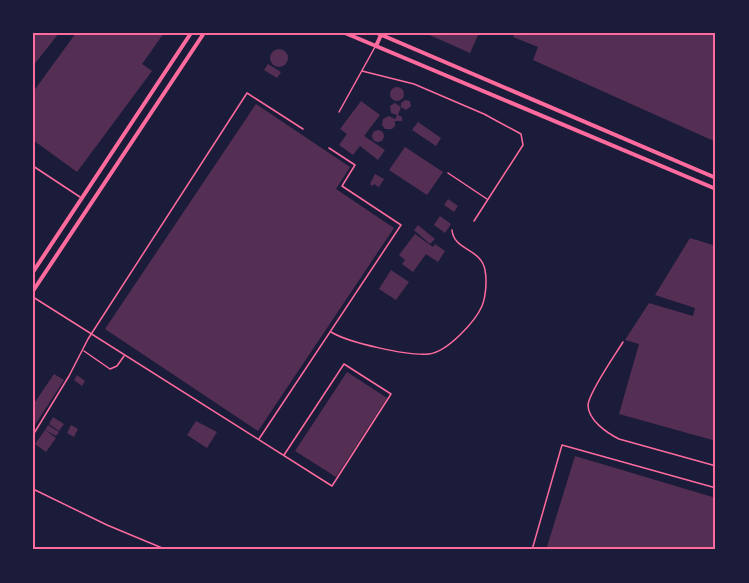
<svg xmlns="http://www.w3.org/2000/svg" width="749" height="583" viewBox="0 0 749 583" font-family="Poppins,sans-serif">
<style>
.building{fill:#542f53}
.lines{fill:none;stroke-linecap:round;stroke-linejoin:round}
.service{stroke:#ff6b9d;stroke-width:1.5}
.tertiary{stroke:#ff6b9d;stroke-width:4}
.neatline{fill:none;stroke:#ff6b9d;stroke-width:2}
</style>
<rect width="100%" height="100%" fill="#1b1b3a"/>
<g class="building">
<polygon points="33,33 59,33 33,66"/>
<polygon points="76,33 164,33 142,64 152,71 77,172 33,140 33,92"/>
<polygon points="425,33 479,33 470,53"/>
<polygon points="515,33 716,33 716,142 533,60 538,47 513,37"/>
<circle cx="279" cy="58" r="9"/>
<polygon points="268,64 281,72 277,78 264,70"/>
<circle cx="397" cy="94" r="7"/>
<polygon points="405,100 410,101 411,106 406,110 401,107 398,115 402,117 402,121 395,121 395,126 392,129 385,129 382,125 383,119 389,116 395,119 397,115 391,113 390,106 395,103 401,107 401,103"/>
<polygon points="361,101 380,115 364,136 385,150 378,160 360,146 353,155 339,145 347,134 340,129"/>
<polygon points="256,104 350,167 336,189 394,228 258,431 105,329"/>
<polygon points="418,122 441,138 436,146 412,130"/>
<circle cx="378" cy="136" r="6"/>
<polygon points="405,147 443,172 427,195 389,170"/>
<polygon points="375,174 384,179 379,187 374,184 372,186 370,184"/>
<polygon points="448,199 458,206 454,212 444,205"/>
<polygon points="440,216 451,224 445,233 434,225"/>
<polygon points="418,225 435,239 430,244 414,230"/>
<polygon points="415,234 433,247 435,244 445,251 438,262 426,254 413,272 402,264 405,260 399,255"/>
<polygon points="690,238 716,246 716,441 619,414 639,344 625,340 649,303 693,316 695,308 655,295"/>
<polygon points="391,270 409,282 396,300 379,289"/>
<polygon points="347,372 387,398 336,477 295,451"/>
<polygon points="54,374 64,380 33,428 33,405"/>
<polygon points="77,375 85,381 82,386 74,380"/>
<polygon points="53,417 64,424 59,431 49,424"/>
<polygon points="196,421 217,432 207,448 187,435"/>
<polygon points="48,425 59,432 56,436 45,430"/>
<polygon points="71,425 78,429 74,437 67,433"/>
<polygon points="45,430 56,438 46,452 35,444"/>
<polygon points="575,456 716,498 716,550 546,550"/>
</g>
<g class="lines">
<g class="service">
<polyline points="362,71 414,84 484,114 521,134 523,145 474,221"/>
<polyline points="339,112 375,47"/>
<polyline points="33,166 80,197"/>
<polyline points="448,173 487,199"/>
<polyline points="33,297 332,486 391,394 344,364 284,455"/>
<path d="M 331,332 C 349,343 408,356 429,354 C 447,352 475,322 482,306 C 486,296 487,280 485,270 C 481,248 454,251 452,230"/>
<path d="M 623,342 C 615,355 589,392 588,405 C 588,420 607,433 619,439 L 716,466"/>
<polyline points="84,351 110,369 117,366 124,356"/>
<polyline points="33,435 69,376 88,339 247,93 303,129"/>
<polyline points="259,439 401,225 342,186 355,165 329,148"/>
<polyline points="33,489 107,525 167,550"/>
<polyline points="532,550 562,445 716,488"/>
</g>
<g class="tertiary">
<polyline points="345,33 716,189"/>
<polyline points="377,33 716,178"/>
<polyline points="376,46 381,35"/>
<polyline points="33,272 191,33"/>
<polyline points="33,291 204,33"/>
</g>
</g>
<rect width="749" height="583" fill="none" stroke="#1b1b3a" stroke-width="69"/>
<rect x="34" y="34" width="680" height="514" class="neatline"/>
</svg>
